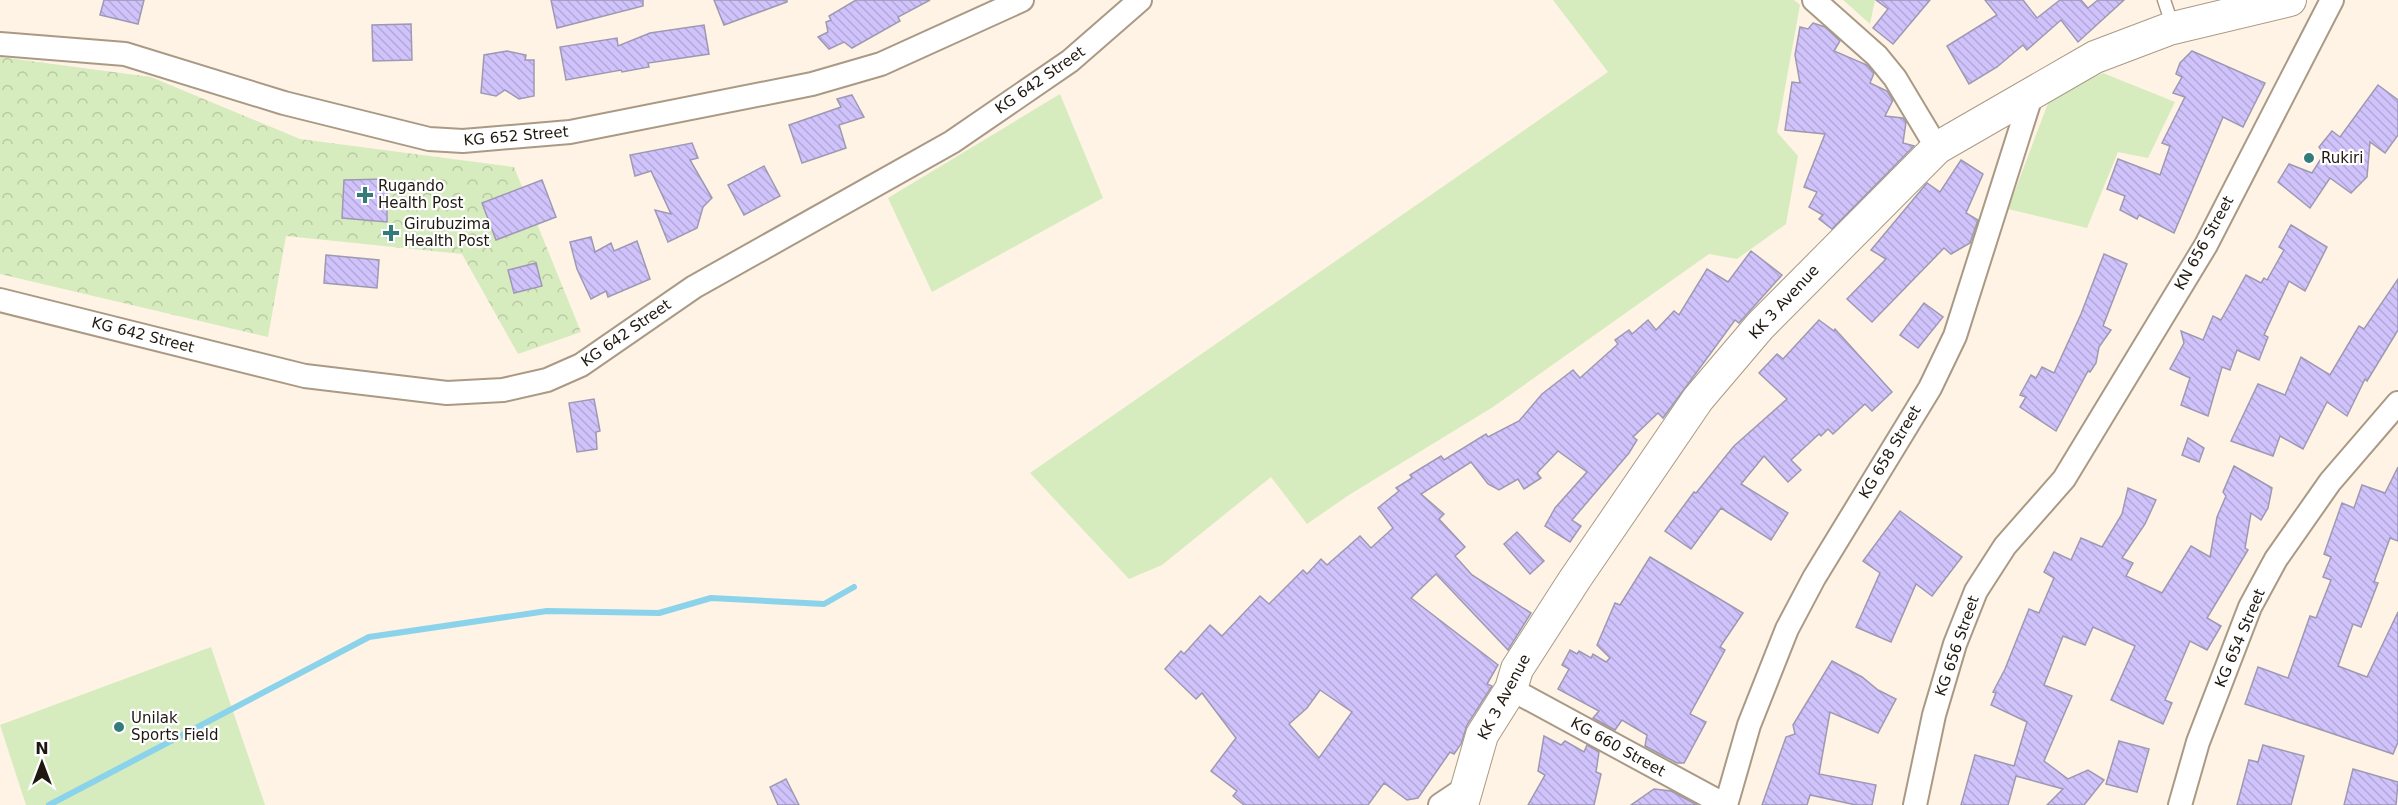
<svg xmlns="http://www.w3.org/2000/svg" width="2398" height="805" viewBox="0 0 2398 805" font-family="'DejaVu Sans',sans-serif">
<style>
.grass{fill:#d7ecbe}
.forest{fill:url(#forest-crowns)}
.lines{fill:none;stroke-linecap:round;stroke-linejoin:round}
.stream{stroke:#8bd3eb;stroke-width:6}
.building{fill:url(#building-back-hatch);stroke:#9e99b2;stroke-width:1.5;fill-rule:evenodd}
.lane-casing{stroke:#aa9a85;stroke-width:15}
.street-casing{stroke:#aa9a85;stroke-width:26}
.secondary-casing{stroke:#aa9a85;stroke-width:34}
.lane{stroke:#fff;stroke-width:12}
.street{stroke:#fff;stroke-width:22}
.secondary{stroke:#fff;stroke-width:32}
.poi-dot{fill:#337c79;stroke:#fff;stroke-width:2}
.labels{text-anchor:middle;stroke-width:4.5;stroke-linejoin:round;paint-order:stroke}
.street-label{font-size:15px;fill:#1e1810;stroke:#fff}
.poi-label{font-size:15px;fill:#1e1810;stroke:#fff;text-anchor:start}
</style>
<defs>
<pattern id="forest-crowns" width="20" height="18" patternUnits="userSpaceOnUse" patternTransform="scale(1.5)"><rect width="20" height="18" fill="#d7ecbe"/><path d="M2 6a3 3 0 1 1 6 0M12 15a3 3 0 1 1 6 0" fill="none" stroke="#b8caa2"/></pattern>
<pattern id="building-back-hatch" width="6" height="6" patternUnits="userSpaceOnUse" patternTransform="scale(1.5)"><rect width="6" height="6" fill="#d0c3fc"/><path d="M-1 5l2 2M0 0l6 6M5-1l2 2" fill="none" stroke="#b2a7d7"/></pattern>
</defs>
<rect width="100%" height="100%" fill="#fef3e5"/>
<g class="grass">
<polygon points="1553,0 1794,0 1800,5 1777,132 1798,156 1786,224 1737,259 1709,254 1493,407 1349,495 1307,524 1271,477 1162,565 1129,579 1030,473 1608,72"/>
<polygon points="1843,0 1875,0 1870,24"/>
<polygon points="2103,73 2175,102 2148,158 2118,152 2087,228 2008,209 2050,98"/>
<polygon points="1060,94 1103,198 932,292 888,198"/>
<polygon points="211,647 265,805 26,805 0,725"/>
</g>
<polygon class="forest" points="0,57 151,77 300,139 514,167 581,332 518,354 462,254 286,236 268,337 0,274"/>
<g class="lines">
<polyline class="stream" points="49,805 369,637 547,611 659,613 711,598 824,604 854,587"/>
</g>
<g class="building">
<polygon points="104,0 144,0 138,24 100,15"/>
<polygon points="551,0 643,0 643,6 557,28"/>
<polygon points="714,0 787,0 787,2 724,25"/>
<polygon points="856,0 930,0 898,17 900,21 852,48 844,42 829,49 818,37 828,32 826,22 831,20 829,16"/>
<polygon points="1876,0 1930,0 1893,44 1873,28 1888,9"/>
<polygon points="1985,0 2023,0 2037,18 2060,0 2081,0 2088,8 2098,0 2124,0 2078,42 2061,20 2027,50 2023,45 1997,67 1969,84 1947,46 1997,15"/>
<polygon points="1813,23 1825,27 1840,41 1834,51 1867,65 1874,73 1870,83 1887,91 1893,100 1885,116 1903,118 1906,122 1903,143 1914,146 1832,229 1819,219 1823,215 1809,207 1817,192 1804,187 1825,134 1785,130 1792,82 1800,83 1795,55 1800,27 1808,29"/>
<polygon points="411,24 412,60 373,61 372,25"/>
<polygon points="704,25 709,54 648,63 649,67 622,72 621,70 566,80 560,47 617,38 618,46 650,33"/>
<polygon points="507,51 526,55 525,60 534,60 534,96 519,99 505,90 496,96 481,93 484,55"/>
<polygon points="2192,51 2265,83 2243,127 2223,117 2174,233 2139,215 2137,219 2120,210 2125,196 2107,189 2118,159 2160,175 2170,146 2162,143 2185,97 2173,93 2182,77 2176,74 2180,63"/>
<polygon points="2378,85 2398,100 2398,135 2385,153 2370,142 2367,177 2351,193 2330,178 2310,208 2278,182 2289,164 2312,173 2324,154 2319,147 2332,131 2340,137"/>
<polygon points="852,95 864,117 839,125 846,148 802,163 789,125 841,107 837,99"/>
<polygon points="692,143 698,158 690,160 712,198 703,207 697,228 668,242 655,210 671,214 651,171 635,176 630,155"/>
<polygon points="1961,160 1983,174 1966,213 1978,220 1970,243 1951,254 1944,248 1872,322 1847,299 1886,259 1871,250 1927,183 1940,192"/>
<polygon points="764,166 780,196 744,215 728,185"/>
<polygon points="387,179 387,222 342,218 344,180"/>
<polygon points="542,180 556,217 496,240 482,203"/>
<polygon points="2291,225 2327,247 2305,291 2289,281 2264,335 2268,337 2259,360 2237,350 2230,370 2222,367 2208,416 2181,405 2190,378 2170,369 2184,343 2181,331 2203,340 2213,316 2221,320 2246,275 2261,283 2264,278 2267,280 2284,250 2279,247"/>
<polygon points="591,237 595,252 611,243 614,251 637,241 650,279 608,297 606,291 591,299 577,269 570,242"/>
<path d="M 1751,251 L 1782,275 L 1739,323 L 1735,320 L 1663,418 L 1658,413 L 1633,437 L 1637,440 L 1629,453 L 1572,520 L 1581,526 L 1570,542 L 1545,526 L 1555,508 L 1587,472 L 1558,451 L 1537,473 L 1541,478 L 1524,489 L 1518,479 L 1499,490 L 1488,484 L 1471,462 L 1421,494 L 1444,514 L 1439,519 L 1465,547 L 1455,556 L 1472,575 L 1531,613 L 1508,650 L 1436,574 L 1411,598 L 1498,665 L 1487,684 L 1492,686 L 1467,725 L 1461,744 L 1454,754 L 1450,752 L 1418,798 L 1407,800 L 1384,783 L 1368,805 L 1244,805 L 1233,796 L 1237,791 L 1211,771 L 1236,738 L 1202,693 L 1196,699 L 1165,669 L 1181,651 L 1184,654 L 1210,625 L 1222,636 L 1260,596 L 1269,604 L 1303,570 L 1307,574 L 1321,559 L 1327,565 L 1360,536 L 1371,548 L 1393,528 L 1378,508 L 1399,491 L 1396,488 L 1412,478 L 1410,475 L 1441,456 L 1444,460 L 1486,434 L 1488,437 L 1519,421 L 1542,394 L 1573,370 L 1580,378 L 1618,344 L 1615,340 L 1629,330 L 1632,334 L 1648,320 L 1656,330 L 1674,311 L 1679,315 L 1707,269 L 1728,282 ZM 1320,690 L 1352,712 L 1319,758 L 1289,724 L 1307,708 Z"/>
<polygon points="2104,254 2127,264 2103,326 2111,330 2099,347 2096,363 2090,372 2088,371 2056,431 2020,407 2026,397 2020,395 2031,375 2036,378 2042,367 2054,373 2081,314"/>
<polygon points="326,255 379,260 377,288 324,283"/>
<polygon points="536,263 542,286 514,293 508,270"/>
<polygon points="2398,279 2398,330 2367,381 2365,379 2347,416 2327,402 2303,449 2280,436 2273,456 2231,441 2258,384 2285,395 2301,357 2330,375 2359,326 2364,329"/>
<polygon points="1924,303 1943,317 1918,348 1900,335"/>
<polygon points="1819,320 1834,331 1835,329 1892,392 1872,411 1865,404 1833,434 1828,429 1821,436 1819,434 1791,460 1801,470 1788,482 1764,456 1741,484 1788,513 1771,540 1721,508 1691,549 1665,531 1694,492 1696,493 1734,446 1787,399 1759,373 1777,354 1783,359"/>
<polygon points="594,399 600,431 596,432 597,449 577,452 569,403"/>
<polygon points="2188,438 2204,448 2199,462 2182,455"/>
<polygon points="2234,466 2272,488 2268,508 2261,520 2251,513 2245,548 2248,550 2207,618 2221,626 2207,650 2190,641 2165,700 2172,703 2163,724 2111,700 2135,646 2093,627 2085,645 2063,636 2044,685 2072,696 2044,761 2068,779 2088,770 2104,780 2084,805 2047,805 2063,789 2016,776 2008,805 1961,805 1975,755 2014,766 2027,722 1991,705 1996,693 1993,692 2005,669 2029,609 2039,613 2054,578 2044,572 2054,552 2071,560 2081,538 2102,547 2122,514 2128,488 2156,500 2145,524 2122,558 2133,563 2126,576 2162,593 2191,546 2210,557 2217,517 2226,496 2223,492"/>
<polygon points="2398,467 2398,541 2390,538 2374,582 2378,583 2361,627 2353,624 2338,666 2367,677 2398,612 2398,742 2393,754 2245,704 2258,667 2288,678 2310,616 2316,618 2331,580 2323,577 2331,557 2324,554 2342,503 2354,508 2362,485 2385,493"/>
<polygon points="1900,511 1962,557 1932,596 1916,584 1891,642 1856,627 1880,573 1863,561"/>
<polygon points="1517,532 1544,561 1530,574 1504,544"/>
<polygon points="1650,557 1743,613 1720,647 1725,650 1690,714 1706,722 1684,763 1677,763 1645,746 1647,735 1622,720 1615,730 1593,718 1599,711 1558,689 1569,669 1562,665 1570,650 1577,654 1579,651 1591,658 1593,654 1606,662 1610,658 1597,645 1615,603 1620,605"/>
<polygon points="1832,661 1862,677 1878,690 1896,699 1878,733 1830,712 1819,774 1876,785 1872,805 1856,805 1810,795 1807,805 1762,805 1786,737 1795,734 1793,725"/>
<polygon points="1544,736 1561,745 1565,741 1584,752 1587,745 1599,752 1596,772 1601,774 1594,805 1528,805 1545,775 1538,771"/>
<polygon points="2119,741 2149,749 2137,792 2106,784"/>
<polygon points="2263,745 2304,756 2291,805 2237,805 2249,760 2258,762"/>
<polygon points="2353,769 2398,782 2396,805 2344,805"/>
<polygon points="786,779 799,805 778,805 770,787"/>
<polygon points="1654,789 1671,791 1697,805 1631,805"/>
</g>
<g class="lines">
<defs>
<polyline id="lane" points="2164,0 2173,27"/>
<g id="street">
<polyline points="1814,0 1877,56 1895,78 1937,148"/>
<polyline points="0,44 125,54 284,103 429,139 463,141 570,132 812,84 881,64 1022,0"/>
<polyline points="0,300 305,376 447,393 503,390 547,380 581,365 694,287 952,142 1070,61 1140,0"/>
<polyline points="1511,689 1725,805"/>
<polyline points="1440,805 1464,789"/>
<polyline points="1726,805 1749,725 1787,629 1814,578 1930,388 1955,336 2033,90"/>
<polyline points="1915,805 1934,715 1955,644 1976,591 2005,546 2064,479 2206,245 2332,0"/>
<polyline points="2180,805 2198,742 2250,607 2276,559 2330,482 2398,403"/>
</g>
<polyline id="secondary" points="1462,805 1482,735 1511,689 1517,669 1575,579 1698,399 1760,326 1937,148 2095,57 2169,29 2290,0"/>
</defs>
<use href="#lane" class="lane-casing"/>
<use href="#street" class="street-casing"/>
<use href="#secondary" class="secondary-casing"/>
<use href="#lane" class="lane"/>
<use href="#street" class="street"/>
<use href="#secondary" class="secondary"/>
</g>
<g class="poi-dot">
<circle cx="2309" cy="158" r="6"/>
<path d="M362 186h6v6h6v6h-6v6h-6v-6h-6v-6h6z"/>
<path d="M388 224h6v6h6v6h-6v6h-6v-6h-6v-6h6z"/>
<circle cx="119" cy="727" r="6"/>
</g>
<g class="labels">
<g class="street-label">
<text transform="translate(1040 80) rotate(-35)" y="5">KG 642 Street</text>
<text transform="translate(516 136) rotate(-5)" y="5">KG 652 Street</text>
<text transform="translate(2204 243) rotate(-61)" y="5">KN 656 Street</text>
<text transform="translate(1784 302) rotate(-47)" y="5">KK 3 Avenue</text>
<text transform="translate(626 333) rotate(-35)" y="5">KG 642 Street</text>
<text transform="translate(143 335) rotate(14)" y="5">KG 642 Street</text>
<text transform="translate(1890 452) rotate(-59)" y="5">KG 658 Street</text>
<text transform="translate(2240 638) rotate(-67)" y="5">KG 654 Street</text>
<text transform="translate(1957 646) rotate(-71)" y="5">KG 656 Street</text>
<text transform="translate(1504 697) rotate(-62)" y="5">KK 3 Avenue</text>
<text transform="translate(1618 747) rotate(29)" y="5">KG 660 Street</text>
</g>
<g class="poi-label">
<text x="2321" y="163">Rukiri</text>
<text x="378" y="191">Rugando<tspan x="378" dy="17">Health Post</tspan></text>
<text x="404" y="229">Girubuzima<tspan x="404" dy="17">Health Post</tspan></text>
<text x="131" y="723">Unilak<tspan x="131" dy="17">Sports Field</tspan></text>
</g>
</g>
<g transform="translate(42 763)" stroke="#ffffff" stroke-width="4.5" paint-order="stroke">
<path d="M0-4.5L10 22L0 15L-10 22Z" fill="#1e1810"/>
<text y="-9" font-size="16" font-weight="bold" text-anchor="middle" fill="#1e1810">N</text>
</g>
</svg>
